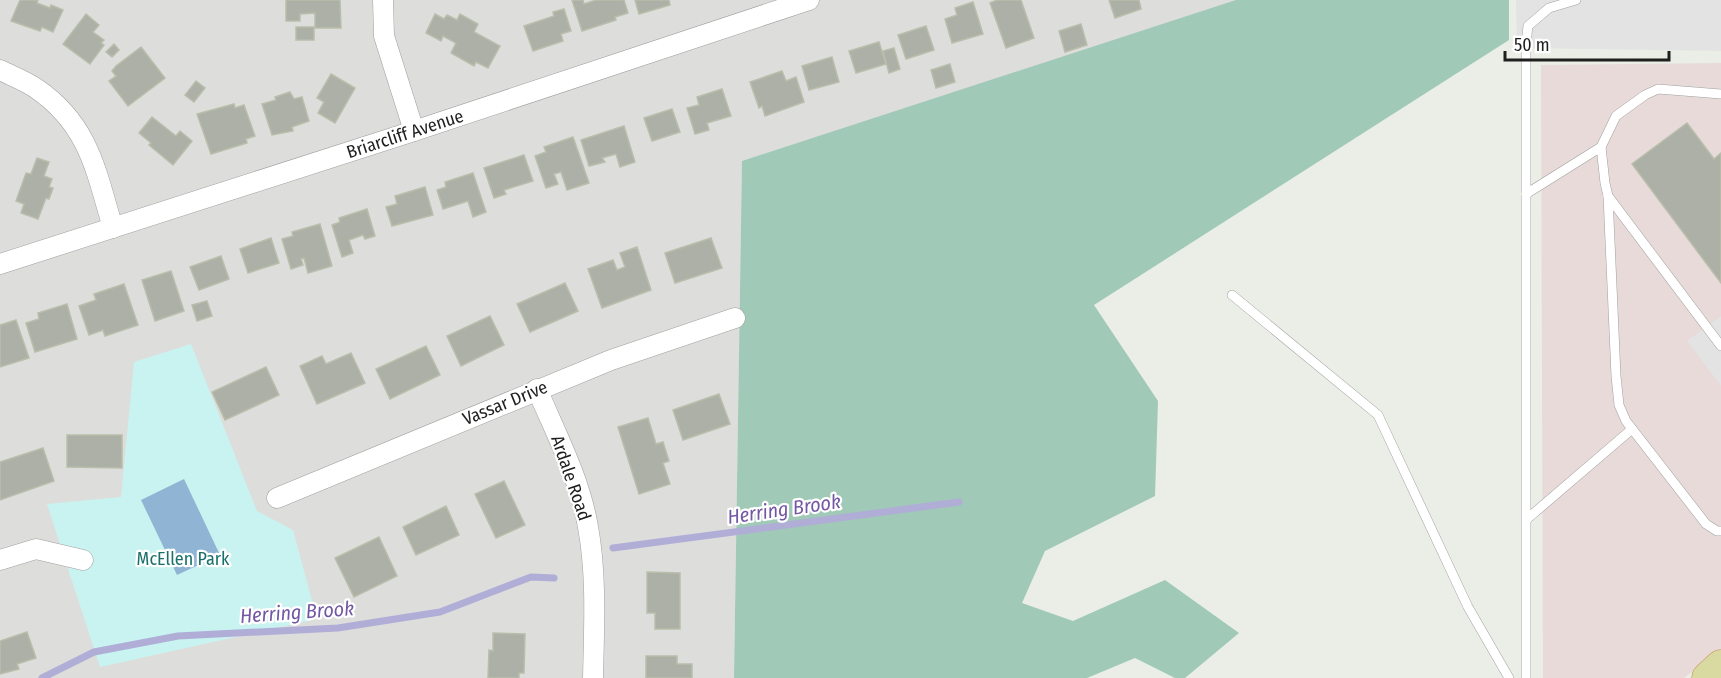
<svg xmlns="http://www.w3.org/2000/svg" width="1721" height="678" viewBox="0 0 1721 678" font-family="'Fira Sans Condensed',sans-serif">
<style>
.residential{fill:#dddddc}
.industrial{fill:#e7dad9}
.forest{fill:#a0c9b7}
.park{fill:#c9f3f0}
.pitch{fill:#8fb4d4}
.parking{fill:#e3e3e3}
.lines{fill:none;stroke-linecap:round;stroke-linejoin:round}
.stream{stroke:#b0add7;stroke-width:7}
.building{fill:#adb0a6;stroke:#b9beab;stroke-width:1.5}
.service-casing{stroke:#a0a0a0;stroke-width:10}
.minor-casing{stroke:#a0a0a0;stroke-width:21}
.trunk-casing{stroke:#c5813b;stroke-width:33}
.service{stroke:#fff;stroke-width:9}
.minor{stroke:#fff;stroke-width:20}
.trunk{stroke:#d8daa1;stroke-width:32}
.labels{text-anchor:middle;stroke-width:4.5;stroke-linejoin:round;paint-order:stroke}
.street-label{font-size:18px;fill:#1f1f1f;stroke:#fff}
.park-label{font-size:18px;fill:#1a706b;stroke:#fff}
.water-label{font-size:20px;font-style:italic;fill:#7257a3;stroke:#fff}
</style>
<rect width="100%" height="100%" fill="#eaeee7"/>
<polygon class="residential" points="0,0 1252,0 742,161 734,678 0,678"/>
<polygon class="industrial" points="1721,63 1721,649 1684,678 1543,678 1541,65"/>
<polygon class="forest" points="1236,0 1509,0 1509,40 1094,305 1158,401 1155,496 1045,551 1022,603 1073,621 1165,580 1239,633 1185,678 1175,678 1135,658 1087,678 734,678 742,161"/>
<polygon class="park" points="191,344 257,511 293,530 317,619 100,667 47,504 121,497 134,362"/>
<polygon class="pitch" points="184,479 220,555 177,575 141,500"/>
<g class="parking">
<polygon points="1516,0 1721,0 1721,51 1517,48"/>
<polygon points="1721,316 1721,386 1687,341"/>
</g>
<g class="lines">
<g class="stream">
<polyline points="613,548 959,502"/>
<polyline points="42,678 94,652 178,636 338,628 440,612 531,577 554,578"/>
</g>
</g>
<g class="building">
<polygon points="20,0 38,0 37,3 50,8 51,5 63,10 53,32 42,27 40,31 11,21"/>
<polygon points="286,0 340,0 341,28 315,28 315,13 300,14 300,21 286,21"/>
<polygon points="572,0 583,0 584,4 596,0 624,0 628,13 615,17 616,20 582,31"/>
<polygon points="635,0 669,0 670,5 639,14"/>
<polygon points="997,0 1021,0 1034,38 1006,48 990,3"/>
<polygon points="1109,0 1139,0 1141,9 1115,18"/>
<polygon points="973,2 983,34 952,43 945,19 957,15 955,8"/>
<polygon points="564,9 571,31 561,34 563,41 533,51 524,26 554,16 553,12"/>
<polygon points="86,14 99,25 93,32 104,40 101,43 104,45 90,64 63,44"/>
<polygon points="435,14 444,19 447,15 457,20 460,14 478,24 474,32 500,46 488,68 476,62 474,66 451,53 456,43 443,36 441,41 426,33"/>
<polygon points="1081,24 1087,45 1065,52 1059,31"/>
<polygon points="926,26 934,50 906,59 898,35"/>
<rect x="296" y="27" width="18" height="13"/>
<polygon points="879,42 886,64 856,73 849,51"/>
<polygon points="114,44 119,50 112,57 106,52"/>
<polygon points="141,47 165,78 128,106 109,81 116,76 112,71 116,66"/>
<polygon points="894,48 900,69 889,73 883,51"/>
<polygon points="832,57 839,82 809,90 802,66"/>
<polygon points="950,64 955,82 936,88 931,70"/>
<polygon points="782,71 786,81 796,77 804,102 765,116 762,106 759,108 750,82"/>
<polygon points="331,74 355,88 335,123 318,113 324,102 317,98"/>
<polygon points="196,81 205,88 194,102 185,95"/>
<polygon points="722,89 731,116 707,123 709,130 695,134 687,108 699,105 697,97"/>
<polygon points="290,92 294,99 302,97 309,121 292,127 293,131 272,135 262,104 276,100 275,97"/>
<polygon points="234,104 235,108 244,105 255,136 246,139 247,143 211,154 197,114"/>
<polygon points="672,109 680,132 652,141 644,118"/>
<polygon points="152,117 176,136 180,131 192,141 173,165 149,145 151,143 139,133"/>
<polygon points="1687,123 1714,159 1721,153 1721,283 1632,164"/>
<polygon points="624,126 635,162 620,167 616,154 602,158 605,162 589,166 581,140"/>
<polygon points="573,137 589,183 567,190 561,172 554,174 558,184 546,188 535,156 546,152 544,147"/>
<polygon points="524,155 533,181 504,190 506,194 494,198 484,168"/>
<polygon points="37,158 49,162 44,176 52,179 49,187 53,188 49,199 46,198 38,219 21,213 24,204 16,201 26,173 31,174"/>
<polygon points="473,173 486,212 473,217 468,201 443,209 437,190 446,187 445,182"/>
<polygon points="425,187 433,215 392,226 386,207 397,204 395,196"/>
<polygon points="367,209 375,236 365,239 363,235 349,240 353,253 342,257 332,225 340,222 339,218"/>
<polygon points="320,224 332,266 308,273 304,258 301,259 303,265 291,269 282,239 293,236 292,232"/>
<polygon points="271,238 279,263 248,273 240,249"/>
<polygon points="711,238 722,268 675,283 665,253"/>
<polygon points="637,247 651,290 602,308 588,269 613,260 617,270 625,267 620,253"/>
<polygon points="221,256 229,279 199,290 190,267"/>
<polygon points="171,271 184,311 155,321 142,280"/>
<polygon points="565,283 578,311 530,332 517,304"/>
<polygon points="124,284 138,325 105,336 103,330 89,335 79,306 96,300 94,294"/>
<polygon points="207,301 212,316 197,321 192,305"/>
<polygon points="67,304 77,339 35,352 26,323 39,319 38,313"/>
<polygon points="490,316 504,345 461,366 447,336"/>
<polygon points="16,320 29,358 0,367 0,325"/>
<polygon points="426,346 440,375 390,399 376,369"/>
<polygon points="351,353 365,383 317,404 300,366 322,356 326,364"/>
<polygon points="266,367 279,395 225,420 212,392"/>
<polygon points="719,394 730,424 683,440 673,410"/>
<polygon points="648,418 656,444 663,442 669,461 663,463 670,484 639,494 618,427"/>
<polygon points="67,435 122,435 122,468 67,467"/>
<polygon points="43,448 54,481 0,500 0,462"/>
<polygon points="504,481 525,525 496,538 475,494"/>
<polygon points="446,506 459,535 416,555 403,527"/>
<polygon points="379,537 397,576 354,597 335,558"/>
<polygon points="647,572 680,573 680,629 655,629 655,613 647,613"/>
<polygon points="27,632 36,658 17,664 19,669 0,674 0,641"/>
<polygon points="493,633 525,634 524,673 519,673 519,678 488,678 489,650 493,651"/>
<polygon points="646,656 677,656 677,664 692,664 692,678 646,678"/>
</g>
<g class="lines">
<defs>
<g id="service">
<polyline points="1721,94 1658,89 1645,95 1616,116 1601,147 1605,183 1608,196 1616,376 1619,405 1626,421 1706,524 1717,531 1721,531"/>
<polyline points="1526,194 1601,147"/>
<polyline points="1608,196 1721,346"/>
<polyline points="1232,295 1378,415 1468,607 1509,678"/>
<polyline points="1527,519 1632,429"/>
<polyline points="1526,678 1526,43 1528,26 1549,8 1576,0"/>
</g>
<g id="minor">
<polyline points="383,0 384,36 414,131"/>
<path d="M 0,70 C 12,76 26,81 37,89 C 89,125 96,171 113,228"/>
<polyline points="0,264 414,131 809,0"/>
<path d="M 537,389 C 556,434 580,479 588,527 C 597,576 594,628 593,678"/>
<polyline points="277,498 611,360 735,318"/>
<polyline points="0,560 36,549 83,560"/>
</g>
<polyline id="trunk" points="1708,678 1721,666"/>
</defs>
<use href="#service" class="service-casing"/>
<use href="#minor" class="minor-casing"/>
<use href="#trunk" class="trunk-casing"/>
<use href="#service" class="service"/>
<use href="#minor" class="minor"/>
<use href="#trunk" class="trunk"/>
</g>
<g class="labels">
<g class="street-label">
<text transform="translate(405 134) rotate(-18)" y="6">Briarcliff Avenue</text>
<text transform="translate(505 403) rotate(-22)" y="6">Vassar Drive</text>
<text transform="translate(571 478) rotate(71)" y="6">Ardale Road</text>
</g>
<g class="park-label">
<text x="183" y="565">McEllen Park</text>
</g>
<g class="water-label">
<text transform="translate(784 509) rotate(-8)" y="7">Herring Brook</text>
<text transform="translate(297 612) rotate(-4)" y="7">Herring Brook</text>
</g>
</g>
<path d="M1505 51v9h164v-9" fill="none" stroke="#1f1f1f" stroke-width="3"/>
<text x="1514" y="51" font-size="18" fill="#1f1f1f" stroke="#ffffff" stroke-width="4.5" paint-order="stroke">50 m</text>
</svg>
